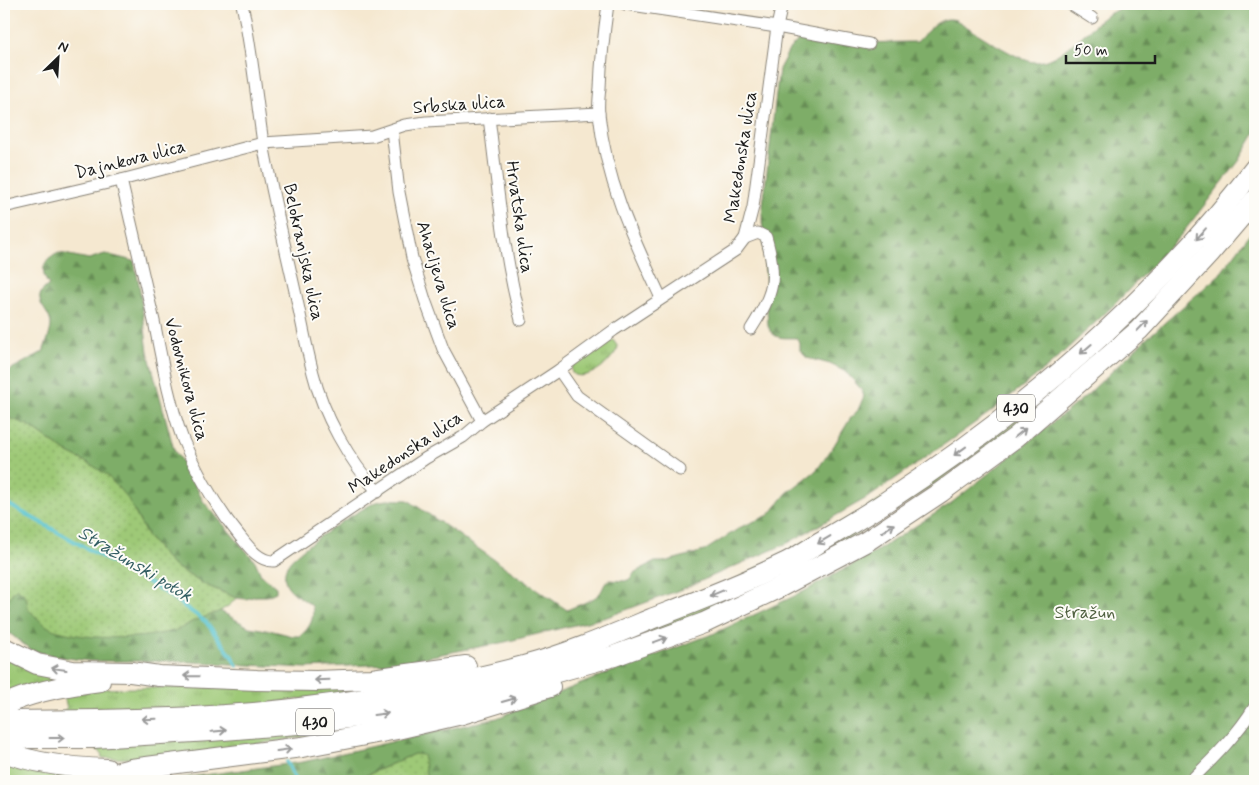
<svg xmlns="http://www.w3.org/2000/svg" width="1259" height="785" viewBox="0 0 1259 785" font-family="Mynerve,sans-serif">
<style>
.grass{fill:url(#grass-tufts);stroke:#5d724a}
.forest{fill:url(#forest-firs);stroke:#4d6442}
.garden{fill:url(#garden-dots);stroke:#5d724a}
.lines{fill:none;stroke-linecap:round;stroke-linejoin:round}
.stream{stroke:#55c2ce;stroke-width:4}
.street-casing{stroke:#888276;stroke-width:13}
.highway-casing{stroke:#888276;stroke-width:22}
.street{stroke:#fff;stroke-width:11}
.highway{stroke:#fff;stroke-width:20}
.oneway{stroke:#999}
.labels{text-anchor:middle;stroke-width:4;stroke-linejoin:round;paint-order:stroke}
.shield{fill:#fdfcf7;stroke:#605f5e;stroke-width:1}
.shield-label{font-size:16px;font-weight:bold;fill:#1c1c1c}
.street-label{font-size:18px;fill:#1c1c1c;stroke:#fdfcf7}
.park-label{font-size:18px;fill:#506140;stroke:#fdfcf7}
.water-label{font-size:19px;font-style:italic;fill:#335e63;stroke:#fdfcf7}
</style>
<defs>
<pattern id="grass-tufts" width="24" height="20" patternUnits="userSpaceOnUse" patternTransform="scale(1.25)"><rect width="24" height="20" fill="#9ec977"/><path d="M3 7l-1-3M5 7V3M7 7l1-3M15 17l-1-3M17 17v-4M19 17l1-3" fill="none" stroke="#88ac66"/></pattern>
<pattern id="forest-firs" width="22" height="20" patternUnits="userSpaceOnUse" patternTransform="scale(1.25)"><rect width="22" height="20" fill="#7ead68"/><path d="M5 1l3.5 6h-7zM16 11l3.5 6h-7z" fill="#668c55"/></pattern>
<pattern id="garden-dots" width="8" height="8" patternUnits="userSpaceOnUse" patternTransform="scale(1.25)"><rect width="8" height="8" fill="#9ec977"/><path d="M2 2h.1M6 6h.1" fill="none" stroke="#88ac66" stroke-width="1.8" stroke-linecap="round"/></pattern>
</defs>
<rect width="100%" height="100%" fill="#fdfcf7"/>
<filter id="ink" filterUnits="userSpaceOnUse"><feTurbulence type="fractalNoise" baseFrequency=".02" numOctaves="2"/><feDisplacementMap in="SourceGraphic" scale="10" xChannelSelector="R" yChannelSelector="G"/><feConvolveMatrix kernelMatrix="1 2 1 2 8 2 1 2 1" color-interpolation-filters="sRGB"/></filter>
<filter id="wash" filterUnits="userSpaceOnUse"><feTurbulence type="fractalNoise" baseFrequency=".0096" numOctaves="4" result="noise"/><feDisplacementMap in="SourceGraphic" scale="20" xChannelSelector="R" yChannelSelector="G"/><feGaussianBlur stdDeviation="1.12" result="paint"/><feColorMatrix in="noise" values="0 0 0 0 0 0 0 0 0 0 0 0 0 0 0 0 0 1.4 0 .05"/><feComposite in="paint" operator="in"/></filter>
<g filter="url(#wash)">
<rect width="100%" height="100%" fill="#f5e8d0"/>
<g class="grass">
<polygon points="1255,176 1255,186 1228,220 1138,319 1008,432 910,501 861,532 794,569 676,624 625,643 460,686 636,634 985,443"/>
<path d="M 610,340 L 613,340 L 618,347 C 614,360 586,384 572,373 L 571,369 L 574,363 Z"/>
<polygon points="4,654 71,677 4,698"/>
<polygon points="402,685 228,709 58,715 67,708 64,696 99,689 133,688"/>
<polygon points="359,723 345,729 284,740 153,759 102,758 101,752 97,750 95,745"/>
<polygon points="4,760 87,775 75,781 8,781"/>
</g>
<g class="forest">
<path d="M 1127,4 L 1255,4 L 1255,134 L 1239,161 L 1181,235 L 1114,305 L 1051,364 L 989,413 L 872,495 L 788,543 L 685,588 L 607,617 L 505,642 L 389,664 L 306,668 L 174,661 L 89,661 L 54,656 L 31,650 L 4,629 L 4,601 L 5,602 L 16,589 L 20,590 L 57,631 L 105,637 L 132,637 L 185,626 L 193,621 L 220,611 L 249,627 L 273,631 L 293,636 L 300,636 C 310,628 315,618 312,606 C 304,599 290,593 286,583 C 283,576 285,567 290,561 C 299,549 362,507 377,502 C 386,499 398,500 408,500 L 567,610 C 575,606 595,600 600,593 C 604,588 603,584 609,580 L 625,581 L 630,579 L 635,572 L 655,562 L 664,562 L 704,551 L 741,527 L 769,515 L 787,493 L 813,473 L 819,467 L 833,447 L 850,419 L 858,410 L 864,396 L 861,389 L 846,372 L 830,364 L 807,358 L 800,351 L 800,343 L 797,338 C 784,337 774,341 768,326 L 762,214 L 779,69 L 790,48 L 800,39 L 813,37 L 838,43 L 917,42 C 928,31 939,15 956,20 C 971,29 1020,62 1034,62 C 1059,63 1087,29 1107,15 C 1114,11 1121,8 1127,4 Z"/>
<polygon points="1255,227 1255,781 427,781 414,754 354,781 158,781 303,762 497,718 598,677 715,633 801,593 875,552 950,504 1027,443 1087,395 1146,339 1220,274"/>
<path d="M 59,253 L 89,259 L 105,254 L 134,261 L 139,284 L 148,352 L 174,450 L 190,474 L 203,501 L 255,561 L 261,575 L 276,587 L 276,592 L 267,596 L 256,596 L 246,599 L 236,598 L 203,584 L 171,564 L 147,536 L 135,512 L 90,464 L 66,452 L 28,425 L 4,416 L 4,373 L 43,352 C 46,343 51,333 51,324 C 49,308 28,300 49,285 C 39,271 43,260 59,253 Z"/>
</g>
<g class="garden">
<path d="M 4,416 L 28,425 L 66,452 L 90,464 L 107,475 L 128,499 L 147,536 L 171,564 L 203,584 L 236,598 C 227,611 210,615 196,620 C 189,622 184,628 176,630 C 145,640 90,640 58,631 C 46,628 37,618 28,609 C 28,600 25,592 16,589 L 5,602 L 4,601 Z"/>
<polygon points="414,754 423,755 427,781 354,781"/>
</g>
<g class="lines">
<g class="stream">
<polyline points="4,502 163,591 206,622 231,655 237,666"/>
<polyline points="287,762 296,781"/>
</g>
</g>
</g>
<g filter="url(#ink)">
<g class="lines">
<defs>
<g id="street">
<path d="M 242,4 C 252,50 256,96 263,143 C 272,193 284,242 295,291 C 301,318 306,346 313,373 C 323,414 349,461 378,492"/>
<path d="M 608,4 C 604,32 601,59 600,88 C 599,96 598,106 599,114 C 606,182 633,238 661,298"/>
<polyline points="625,4 777,27 869,44"/>
<polyline points="1070,4 1092,18"/>
<path d="M 489,118 C 498,186 503,254 521,320"/>
<polyline points="392,130 399,192 412,258 425,300 443,349 482,421"/>
<path d="M 121,180 C 132,227 143,274 154,321 C 162,361 169,402 183,440 C 197,473 216,507 239,535 C 248,546 259,562 274,561 L 426,458 L 463,437 L 482,421 L 559,370 L 614,330 L 736,250 L 745,238 L 753,207 L 777,27 L 782,4"/>
<polyline points="4,207 121,180 263,143 372,136 405,125 426,122 599,113"/>
<path d="M 745,238 L 758,233 L 766,237 C 778,279 774,293 751,329"/>
<polyline points="559,370 577,396 680,470"/>
<path d="M 1190,781 C 1213,759 1238,734 1255,706"/>
</g>
<g id="highway">
<polyline points="4,648 37,664 73,671 131,672 159,676 257,680 316,681 372,679 466,666"/>
<path d="M 4,705 C 33,691 68,685 100,681"/>
<path d="M 8,721 C 63,721 117,720 172,718 C 215,716 258,714 300,708 C 375,699 451,685 524,666 C 568,654 610,636 651,619 C 695,602 740,585 783,564 C 796,558 808,550 820,542 C 842,529 865,516 887,501 C 1025,411 1154,300 1255,168"/>
<polyline points="8,738 93,738 211,731 297,724 397,712 535,678 614,656 704,623 780,587 867,541 941,492 1016,437 1139,330 1209,254 1255,200"/>
<path d="M 4,752 C 37,764 72,768 107,769"/>
<polyline points="85,781 131,769 302,747 397,729 462,714 550,687"/>
</g>
</defs>
<use href="#street" class="street-casing"/>
<use href="#highway" class="highway-casing"/>
<use href="#street" class="street"/>
<use href="#highway" class="highway"/>
</g>
<defs><path id="oneway-shaft" d="M-6 0H5M1.5-3L5.5 0L1.5 3" fill="none" stroke-width="1.6" stroke-linecap="round" stroke-linejoin="round" transform="scale(1.25)"/></defs>
<g class="oneway">
<use href="#oneway-shaft" transform="translate(1201 234) rotate(131)"/>
<use href="#oneway-shaft" transform="translate(1142 326) rotate(-46)"/>
<use href="#oneway-shaft" transform="translate(1086 349) rotate(139)"/>
<use href="#oneway-shaft" transform="translate(1020 433) rotate(-39)"/>
<use href="#oneway-shaft" transform="translate(960 451) rotate(144)"/>
<use href="#oneway-shaft" transform="translate(888 528) rotate(-33)"/>
<use href="#oneway-shaft" transform="translate(824 540) rotate(149)"/>
<use href="#oneway-shaft" transform="translate(717 593) rotate(157)"/>
<use href="#oneway-shaft" transform="translate(660 640) rotate(-20)"/>
<use href="#oneway-shaft" transform="translate(59 669) rotate(-172)"/>
<use href="#oneway-shaft" transform="translate(191 676) rotate(-179)"/>
<use href="#oneway-shaft" transform="translate(322 680) rotate(178)"/>
<use href="#oneway-shaft" transform="translate(509 700) rotate(-16)"/>
<use href="#oneway-shaft" transform="translate(381 714) rotate(-7)"/>
<use href="#oneway-shaft" transform="translate(149 719) rotate(178)"/>
<use href="#oneway-shaft" transform="translate(219 731) rotate(-5)"/>
<use href="#oneway-shaft" transform="translate(57 738)"/>
<use href="#oneway-shaft" transform="translate(284 750) rotate(-8)"/>
</g>
</g>
<g class="labels">
<g class="shield">
<rect x="997" y="394.5" width="38" height="27" rx="4"/>
<rect x="296" y="708.5" width="38" height="27" rx="4"/>
</g>
<g class="shield-label">
<text x="1016" y="414">430</text>
<text x="315" y="728">430</text>
</g>
<g class="street-label">
<text transform="translate(459 104) rotate(-4)" y="6">Srbska ulica</text>
<text transform="translate(740 157) rotate(-81)" y="6">Makedonska ulica</text>
<text transform="translate(130 159) rotate(-14)" y="6">Dajnkova ulica</text>
<text transform="translate(520 217) rotate(82)" y="6">Hrvatska ulica</text>
<text transform="translate(304 252) rotate(78)" y="6">Belokranjska ulica</text>
<text transform="translate(439 275) rotate(73)" y="6">Ahacljeva ulica</text>
<text transform="translate(187 379) rotate(75)" y="6">Vodovnikova ulica</text>
<text transform="translate(405 452) rotate(-34)" y="6">Makedonska ulica</text>
</g>
<g class="park-label">
<text x="1085" y="618">Stražun</text>
</g>
<g class="water-label">
<text transform="translate(136 563) rotate(31)" y="7">Stražunski potok</text>
</g>
</g>
<rect width="1259" height="785" fill="none" stroke="#fdfcf7" stroke-width="20"/>
<g transform="translate(58 58) rotate(25)" stroke="#fdfcf7" stroke-width="4" paint-order="stroke">
<path d="M0-4L9 19L0 12L-9 19Z" fill="#1c1c1c"/>
<text y="-8" font-size="14" font-weight="bold" text-anchor="middle" fill="#1c1c1c">N</text>
</g>
<path d="M1066 55v8h89v-8" fill="none" stroke="#1c1c1c" stroke-width="2.5"/>
<text x="1074" y="55" font-size="15" fill="#1c1c1c" stroke="#fdfcf7" stroke-width="4" paint-order="stroke">50 m</text>
</svg>
